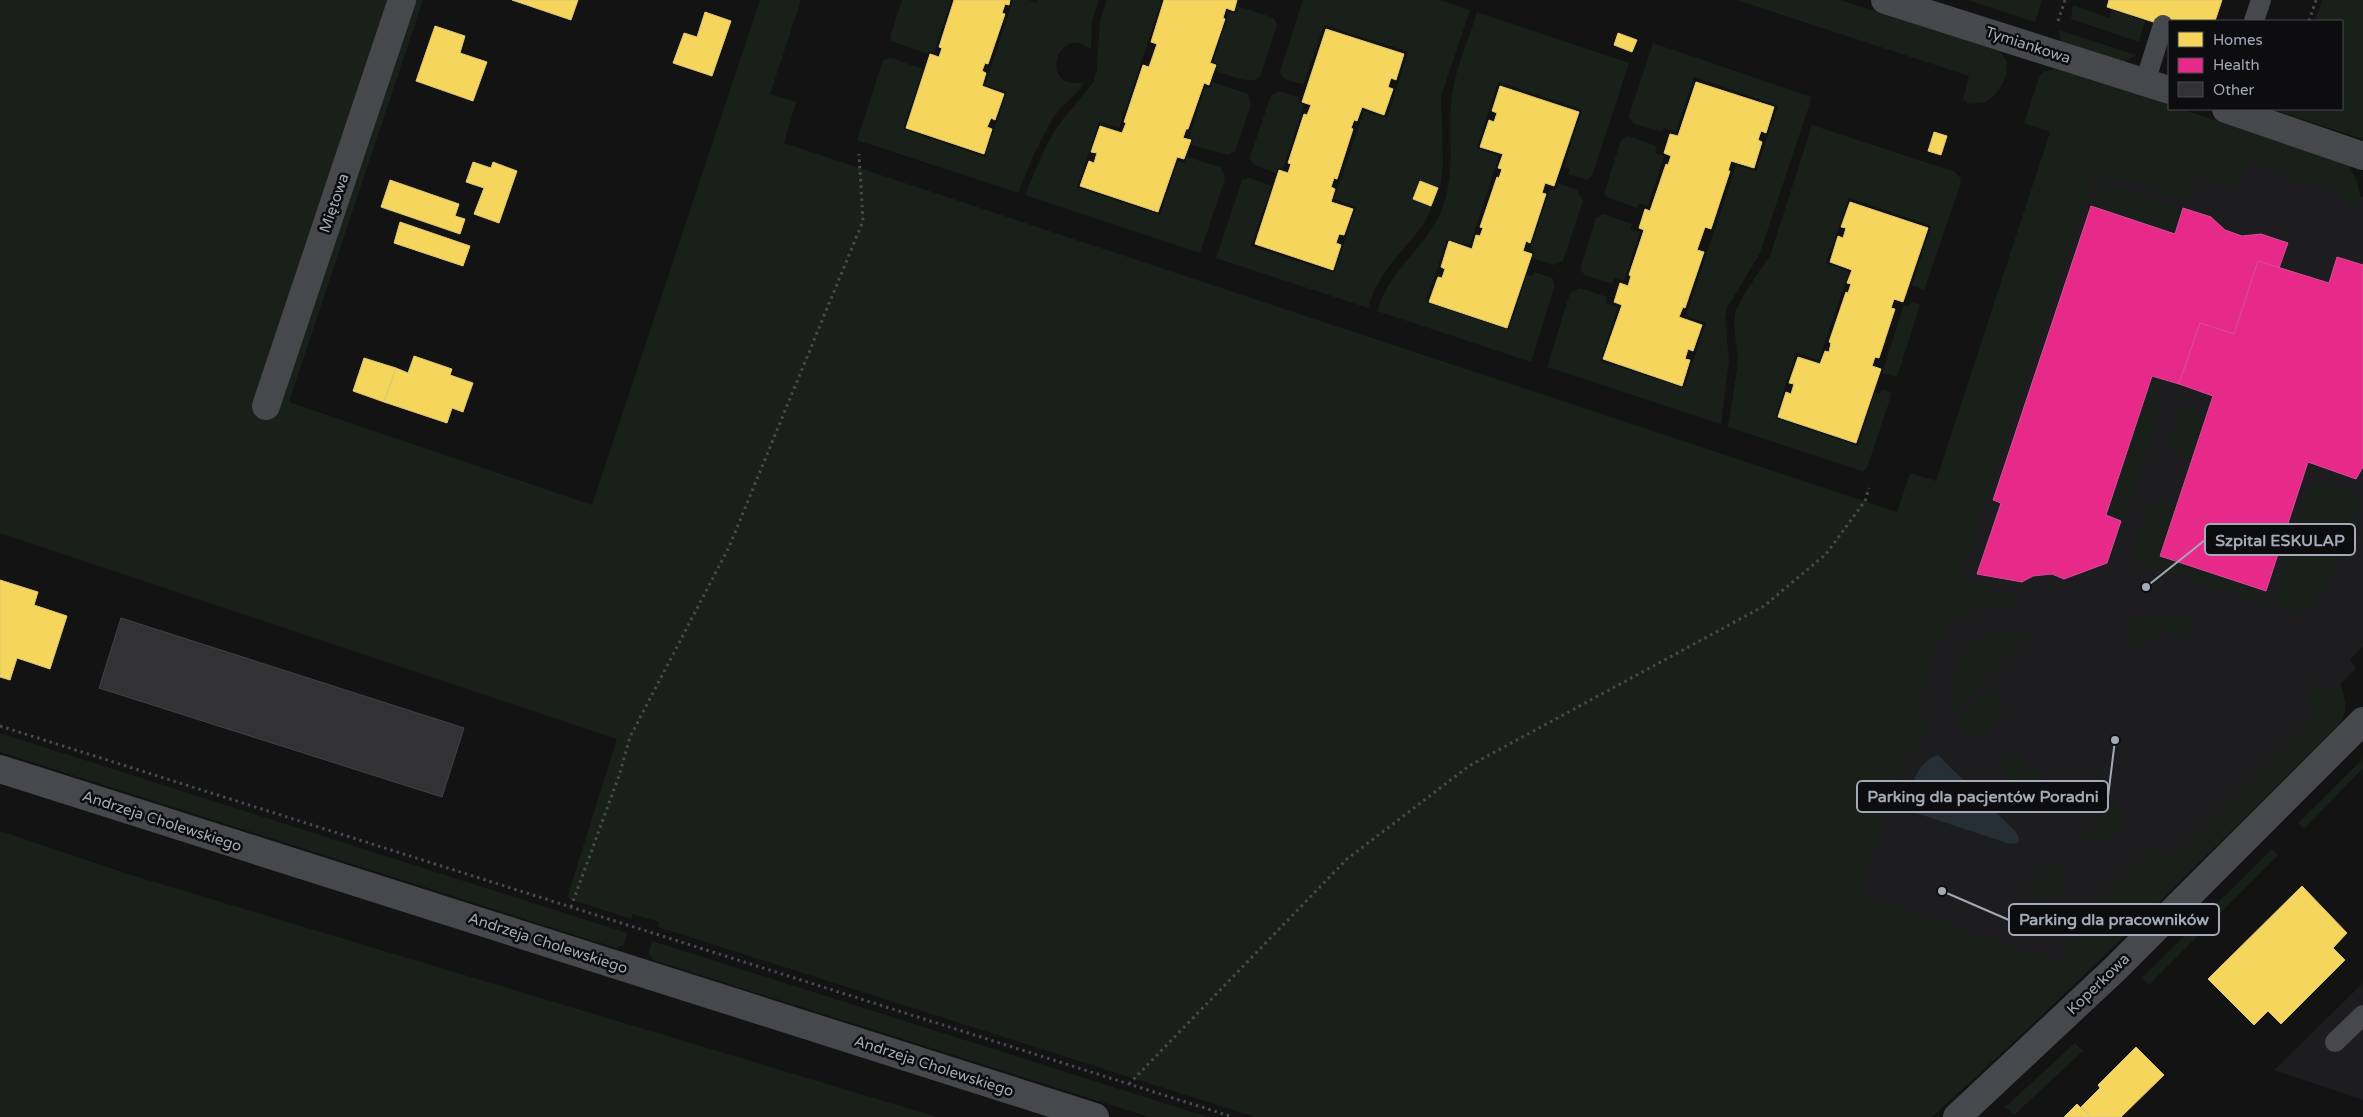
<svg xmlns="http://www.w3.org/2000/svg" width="2363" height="1117" viewBox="0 0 2363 1117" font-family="'Varela Round',sans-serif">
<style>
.built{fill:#1d1d1f}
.green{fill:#19201a}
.water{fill:#262f35}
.homes{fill:#f6d55c;stroke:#ddc877}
.health{fill:#e7298a;stroke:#d34f97}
.building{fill:#323234;stroke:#424347}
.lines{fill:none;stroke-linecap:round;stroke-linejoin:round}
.path{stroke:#494a4e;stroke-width:3;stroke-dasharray:2.5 4;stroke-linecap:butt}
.service{stroke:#47484c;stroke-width:20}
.minor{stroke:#47484c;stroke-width:28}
.labels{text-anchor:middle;stroke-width:5;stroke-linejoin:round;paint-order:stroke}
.street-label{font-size:15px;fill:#a3a9b5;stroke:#0d0d0f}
.leader{fill:none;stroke:#a3a9b5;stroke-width:2}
.callout-dot{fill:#a3a9b5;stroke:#0d0d0f;stroke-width:2}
.callout{fill:#0d0d0f;stroke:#a3a9b5;stroke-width:2}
.callout-label{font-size:16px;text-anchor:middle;font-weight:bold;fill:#a3a9b5}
</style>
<rect width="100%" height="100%" fill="#131313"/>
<g class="built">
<polygon points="2089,107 2363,197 2363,646 2350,660 2356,669 2340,684 2344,696 2047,992 1819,916"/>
<polygon points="2363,983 2363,1100 2274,1070"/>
</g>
<g class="green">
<path d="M 0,0 L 423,0 L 289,402 L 592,505 L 760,0 L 801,0 L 770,94 L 796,102 L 784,143 L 1897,512 L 1910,473 L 1936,481 L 2050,132 L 2024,123 L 2039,77 L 2043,72 L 2056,69 L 2169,105 L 2169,109 L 2181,109 L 2348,164 L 2357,181 L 2361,199 L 2356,203 L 2346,203 L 2341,194 L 2248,163 L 2243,180 L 2234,187 L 2198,174 L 2189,201 L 2110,176 C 2100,178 2093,182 2087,191 L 1959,579 L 2018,599 L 2016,606 C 1999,608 1979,607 1963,615 C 1937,629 1919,680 1922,709 C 1923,718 1926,726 1930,734 L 1913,748 L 1904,762 L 1860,896 L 2058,963 L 2073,926 L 2148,850 C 2160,846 2165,852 2173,859 L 2320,711 C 2312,702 2300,691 2317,682 L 2324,689 L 2327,687 L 2335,694 L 2342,689 C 2346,703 2348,712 2339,724 C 2205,857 2072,991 1932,1117 L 1255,1117 L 658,927 L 659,922 L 633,914 L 631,919 L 567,898 L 617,739 L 0,533 Z"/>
<polygon points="902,0 951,0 934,52 929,51 927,54 892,41 890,37"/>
<path d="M 1013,0 L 1029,0 L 1037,3 L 1038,0 L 1099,0 L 1092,20 L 1091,50 C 1057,20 1037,93 1084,82 C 1078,94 1066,101 1058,111 C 1040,136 1030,165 1018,193 L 857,140 L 883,60 L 891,58 L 923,69 L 903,129 L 985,157 L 1007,92 L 985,85 Z"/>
<polygon points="1107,0 1162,0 1119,128 1099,122 1077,187 1160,215 1178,161 1184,163 1187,157 1220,167 1223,171 1225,179 1200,253 1025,195 1045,148 1057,127 1093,83 1097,70 1100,21"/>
<path d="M 1303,0 L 1439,0 L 1470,10 L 1441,96 L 1443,164 L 1440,187 L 1424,224 L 1386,270 L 1374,291 L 1368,308 L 1216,258 L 1242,180 L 1250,178 L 1272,186 L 1251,246 L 1334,273 L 1356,207 L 1334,199 L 1364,111 L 1387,118 L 1408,52 L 1324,25 L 1304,84 C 1295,82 1282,81 1280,71 Z"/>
<path d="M 1737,0 L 1840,0 L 1999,51 L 2007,61 C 2008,78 2000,93 1986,102 L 1967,104 L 1963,99 L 1969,76 Z"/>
<polygon points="1968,0 2042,0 2035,22"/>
<polygon points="2322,0 2363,0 2363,139 2271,109 2342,109 2342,21 2315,21"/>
<polygon points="2073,5 2109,18 2112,10 2145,21 2139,42 2071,19"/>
<path d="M 1237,6 L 1274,18 L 1277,25 L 1260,77 C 1249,86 1228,74 1216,71 L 1218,64 L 1213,62 L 1229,12 L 1235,13 Z"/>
<path d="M 1477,12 L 1629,63 L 1592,176 L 1587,180 L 1568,174 L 1570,169 L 1564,167 L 1582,110 L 1498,82 L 1477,148 L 1499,156 L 1470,245 L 1447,239 L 1426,302 L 1509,330 L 1527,275 L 1533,276 L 1534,272 L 1552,278 L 1555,285 L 1531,362 L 1377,311 C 1390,267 1429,247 1443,206 C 1456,167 1448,142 1451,104 C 1453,73 1468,42 1477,12 Z"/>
<polygon points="2059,30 2136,55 2124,62 2061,42"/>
<polygon points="1653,43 1812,97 1760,253 1727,308 1725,318 1729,360 1721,424 1547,367 1570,293 1580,288 1607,297 1606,303 1618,307 1600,361 1684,388 1706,323 1686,316 1736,165 1756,171 1778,106 1694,77 1676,132 1664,128 1662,132 1635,124 1629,118 1629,115"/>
<polygon points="1212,82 1248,94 1251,105 1235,151 1228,155 1191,145 1193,139 1189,138 1205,87 1210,88"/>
<polygon points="1279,91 1300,98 1299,103 1304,105 1283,169 1278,167 1276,173 1255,165 1251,161 1250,157 1271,95"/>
<polygon points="1812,125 1955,172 1961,179 1960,186 1924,290 1912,285 1931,226 1849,198 1826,263 1849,272 1819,360 1796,353 1775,418 1858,446 1875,392 1880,394 1882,389 1892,393 1867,468 1862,471 1728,427 1738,363 1734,324 1736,310 1746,291 1770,256"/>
<polygon points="1628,136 1657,146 1655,153 1664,156 1648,206 1639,203 1637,208 1609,198 1604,194 1621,140"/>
<polygon points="1558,183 1577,190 1583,201 1563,261 1553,265 1532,258 1534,252 1530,250 1550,189 1555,190"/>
<polygon points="2105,186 2113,186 2181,208 2173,231 2092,204 2098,191"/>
<polygon points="1603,214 1632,224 1630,229 1640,232 1624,281 1614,278 1612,284 1585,275 1580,270 1596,218"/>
<polygon points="1911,302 1920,305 1897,377 1882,373 1904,305 1909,307"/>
<polygon points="2153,378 2159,380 2153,399 2158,408 2158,423 2125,519 2108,514"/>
<polygon points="2187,409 2205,413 2191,455 2172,449 2169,441 2179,414"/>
<polygon points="2321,482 2351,490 2359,510 2341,560 2312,608 2289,612 2277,608 2274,600 2312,488"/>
<polygon points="2156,500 2175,507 2159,557 2265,592 2263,597 2257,600 2129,560 2148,504"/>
<polygon points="2189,616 2196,623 2196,629 2185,641 2175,638 2163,626 2141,649 2126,632 2127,625 2131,621"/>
<path d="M 2033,632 L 1951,715 C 1947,701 1950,690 1955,677 C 1958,668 1960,659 1964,651 C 1976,630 2012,634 2033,632 Z"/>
<path d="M 1990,688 L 2004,702 L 2004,712 C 1988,729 1976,749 1956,723 Z"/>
<polygon points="0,733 627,933 624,944 616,948 0,752"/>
<polygon points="2009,747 2045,779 2044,787 2038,791 2027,792 2002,771 2001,757"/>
<polygon points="2363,759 2363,768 2304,829 2298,823"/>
<path d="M 2116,803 C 2145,831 2103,848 2078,840 Z"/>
<polygon points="0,831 131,875 937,1117 0,1117"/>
<polygon points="2272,849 2278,855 2149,985 2142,978"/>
<path d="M 2056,862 C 2082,885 2049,908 2025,893 Z"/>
<polygon points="652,941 1208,1117 1149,1117 653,960 649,952"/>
<polygon points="2075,1043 2083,1051 2014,1115 2005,1107"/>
</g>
<path class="water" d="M 1938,755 L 2016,832 L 2019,838 L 2018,843 L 2010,844 L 1907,810 L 1906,807 C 1912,786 1915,763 1938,755 Z"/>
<g class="homes">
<polygon points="512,0 578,0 571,20"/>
<polygon points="954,0 1010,0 1009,5 1005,4 1002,13 1005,14 988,64 985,63 982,71 986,73 982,86 1004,94 995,120 991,118 987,127 992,129 984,154 906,128 930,54 939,57 942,48 939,47"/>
<polygon points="1164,0 1237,0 1234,11 1226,8 1223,18 1225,19 1210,63 1216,65 1212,76 1209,85 1204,83 1188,129 1186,129 1183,138 1191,140 1184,159 1177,157 1158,212 1080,186 1089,161 1094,163 1097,153 1091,152 1100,126 1122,133 1126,123 1124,122 1143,65 1149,67 1157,44 1151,42"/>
<polygon points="2109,0 2222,0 2215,21 2169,21 2169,27 2107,7"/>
<polygon points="705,12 731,21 712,76 673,63 684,33 697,37"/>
<polygon points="435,26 465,36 460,53 487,62 473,101 416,81"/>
<polygon points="1326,29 1404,54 1396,80 1391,78 1388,87 1393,89 1384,115 1362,107 1357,121 1354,120 1351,128 1353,129 1337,179 1334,178 1331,187 1335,189 1331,202 1353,209 1344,235 1339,234 1336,243 1341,245 1333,270 1255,244 1279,170 1288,173 1291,164 1288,163 1304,114 1307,115 1311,105 1302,102"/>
<polygon points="1618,33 1637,40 1632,52 1614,45"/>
<polygon points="1696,82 1774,107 1766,133 1761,131 1758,140 1762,142 1754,168 1731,161 1728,171 1730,171 1711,229 1705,227 1697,250 1704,252 1685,308 1683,307 1679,317 1702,325 1693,351 1688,349 1685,359 1690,360 1682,386 1603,359 1622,305 1614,302 1620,283 1628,286 1631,276 1629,275 1644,230 1639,228 1645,209 1650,211 1666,164 1668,165 1671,156 1664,153 1670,134 1678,136"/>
<polygon points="1500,86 1579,112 1554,186 1545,183 1542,193 1546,194 1530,243 1526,241 1523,251 1532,254 1507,328 1429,302 1438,277 1442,278 1445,269 1441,267 1449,241 1472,249 1476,235 1480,236 1483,228 1480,227 1497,177 1499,178 1502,169 1498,168 1503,154 1480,147 1489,120 1494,122 1497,113 1492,111"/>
<polygon points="1934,132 1947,136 1941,155 1928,151"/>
<polygon points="473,162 491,168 493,162 517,171 499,223 474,214 484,188 466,182"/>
<polygon points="390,180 459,204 455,216 465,219 460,234 381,207"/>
<polygon points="1420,181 1438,188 1431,206 1413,199"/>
<polygon points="1850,202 1928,228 1903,302 1894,299 1891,308 1895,309 1879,358 1875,357 1872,366 1881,369 1856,443 1778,417 1786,392 1791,394 1794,384 1789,383 1798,357 1820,364 1825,351 1829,352 1831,343 1829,342 1846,292 1848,293 1851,284 1847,283 1852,270 1830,262 1838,236 1843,238 1846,228 1841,227"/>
<polygon points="400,222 470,246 463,266 394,243"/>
<polygon points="414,356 452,369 450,375 473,383 463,412 452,408 447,423 384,402 396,368 408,373"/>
<polygon points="364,358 396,368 384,402 353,391"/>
<polygon points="0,580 38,592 34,605 67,616 50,669 17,658 10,680 0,677"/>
<polygon points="2302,886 2347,933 2333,948 2345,960 2281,1024 2268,1011 2254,1025 2208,979"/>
<polygon points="2136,1047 2164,1075 2121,1117 2090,1117 2081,1107 2100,1088 2098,1085"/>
<polygon points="2077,1104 2090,1117 2064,1117"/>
</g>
<g class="health">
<polygon points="2091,206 2175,234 2183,208 2211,217 2225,230 2242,236 2261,234 2288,243 2279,268 2258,261 2234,334 2200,323 2179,384 2152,376 2106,515 2121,521 2107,563 2064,579 2052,574 2033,576 2022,582 1977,574 2001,503 1993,500"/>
<polygon points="2337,257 2363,265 2363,467 2356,479 2308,462 2266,591 2160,556 2213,396 2179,384 2200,323 2234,334 2258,261 2329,283"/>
</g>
<polygon class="building" points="121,618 464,728 442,797 99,688"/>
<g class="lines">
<g class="path">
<polyline points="2058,21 2065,0"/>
<polyline points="2309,21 2316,0"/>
<polyline points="0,726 1233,1117"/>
<polyline points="571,907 620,773 630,737 729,547 863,221 859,154"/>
<polyline points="1129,1084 1347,859 1469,766 1764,606 1826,554 1865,501 1869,488"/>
</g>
<g class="service">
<polyline points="2254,21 2261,0"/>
<polyline points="2145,82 2163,25"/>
<polyline points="2335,1042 2363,1015"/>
</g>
<g class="minor">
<polyline points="1885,0 2169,90"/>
<polyline points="2226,109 2363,156"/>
<polyline points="266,406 402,0"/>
<polyline points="0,769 1095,1117"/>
<polyline points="1957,1117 2115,969 2363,721"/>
</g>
</g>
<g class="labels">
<g class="street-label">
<text transform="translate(2028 45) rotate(18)" y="5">Tymiankowa</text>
<text transform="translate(334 203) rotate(-71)" y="5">Miętowa</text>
<text transform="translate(162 821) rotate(18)" y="5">Andrzeja Cholewskiego</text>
<text transform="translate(548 943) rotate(18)" y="5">Andrzeja Cholewskiego</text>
<text transform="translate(2098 984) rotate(-44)" y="5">Koperkowa</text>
<text transform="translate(934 1066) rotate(18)" y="5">Andrzeja Cholewskiego</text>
</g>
</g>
<path class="leader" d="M2146 587L2205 540M2115 740L2108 797M1942 891L2009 920"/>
<g class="callout-dot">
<circle cx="2146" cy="587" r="5"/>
<circle cx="2115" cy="740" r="5"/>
<circle cx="1942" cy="891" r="5"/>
</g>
<g class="callout">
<rect x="2205" y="524" width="150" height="31" rx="5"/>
<rect x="1857" y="781" width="251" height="31" rx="5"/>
<rect x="2009" y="904" width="210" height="31" rx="5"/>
</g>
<g class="callout-label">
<text x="2280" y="546">Szpital ESKULAP</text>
<text x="1983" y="802">Parking dla pacjentów Poradni</text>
<text x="2114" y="925">Parking dla pracowników</text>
</g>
<rect x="2168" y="20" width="175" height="90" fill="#0d0d0f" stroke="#494b51"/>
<rect x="2178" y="32" width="25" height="15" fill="#f6d55c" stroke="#494b51"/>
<text x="2213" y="45" font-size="15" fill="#a3a9b5">Homes</text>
<rect x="2178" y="58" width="25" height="15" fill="#e7298a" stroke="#494b51"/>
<text x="2213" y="70" font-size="15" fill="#a3a9b5">Health</text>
<rect x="2178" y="82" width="25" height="15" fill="#323234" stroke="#494b51"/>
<text x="2213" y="95" font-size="15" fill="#a3a9b5">Other</text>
</svg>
